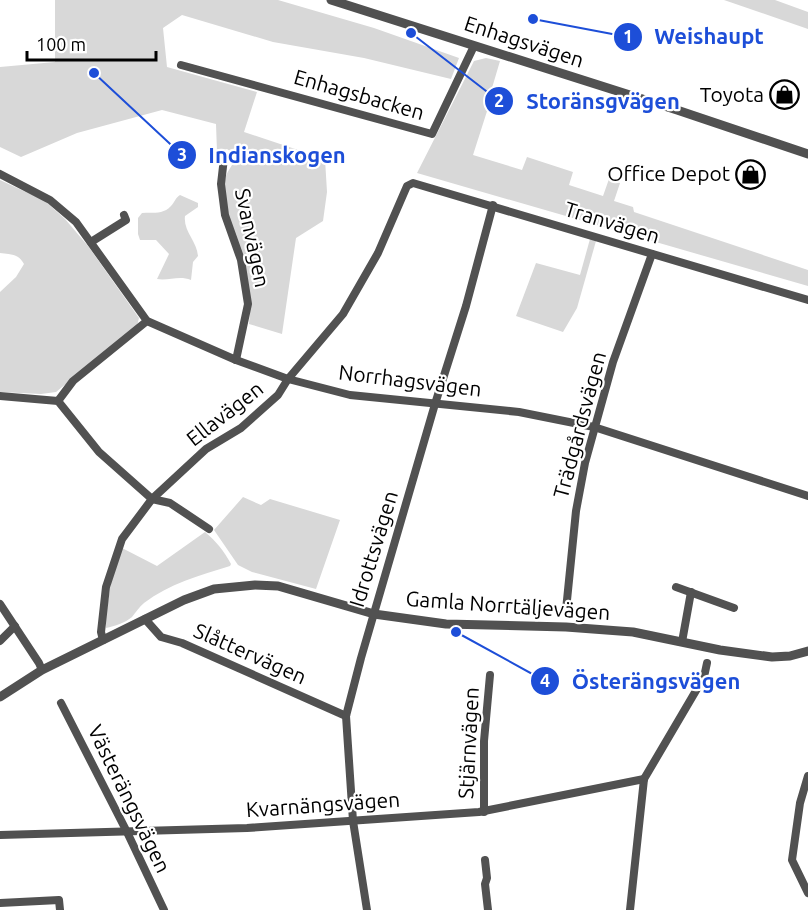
<svg xmlns="http://www.w3.org/2000/svg" width="808" height="910" viewBox="0 0 808 910" font-family="Ubuntu,sans-serif">
<style>
.green{fill:#d8d8d8}
.lines{fill:none;stroke-linecap:round;stroke-linejoin:round}
.minor{stroke:#515151;stroke-width:8}
.tertiary{stroke:#515151;stroke-width:9}
.labels{text-anchor:middle;stroke-width:4.5;stroke-linejoin:round;paint-order:stroke}
.street-label{font-size:21px;fill:#000;stroke:#fff}
.poi-label{font-size:21px;fill:#000;stroke:#fff;text-anchor:end}
.leader{fill:none;stroke:#1d4ed8;stroke-width:2}
.callout-dot{fill:#1d4ed8;stroke:#fff;stroke-width:2}
.mark-label{font-size:18px;text-anchor:middle;font-weight:bold;fill:#fff}
.callout-label{font-size:22px;text-anchor:middle;font-weight:bold;fill:#1d4ed8;stroke:#fff;stroke-width:4.5;stroke-linejoin:round;paint-order:stroke}
</style>
<rect width="100%" height="100%" fill="#fff"/>
<g class="green">
<path d="M 55,0 L 278,0 L 374,28 L 459,58 L 451,79 L 364,58 L 273,42 L 182,15 L 163,28 L 167,67 L 257,92 L 244,132 L 325,159 L 327,192 L 323,221 L 296,238 L 282,334 L 249,324 C 252,298 247,274 240,249 C 233,226 219,201 226,176 C 228,170 234,163 237,156 L 227,149 L 217,152 L 216,124 L 162,110 L 77,133 L 21,157 L 0,147 L 0,67 L 55,62 Z"/>
<polygon points="724,0 775,0 808,12 808,29"/>
<polygon points="486,58 500,61 492,88 498,93 493,106 489,105 473,155 522,170 527,157 573,172 569,185 603,196 609,179 620,183 614,201 633,207 634,212 808,270 808,286 417,173 474,61"/>
<path d="M 0,180 L 45,201 L 65,219 L 88,246 L 139,318 L 137,326 L 56,392 L 41,394 L 0,392 L 0,292 L 16,277 L 24,264 C 19,254 10,254 0,253 Z"/>
<path d="M 180,195 L 198,203 L 198,207 L 185,216 C 183,231 197,241 198,256 L 193,262 L 191,280 C 179,275 169,281 157,279 L 169,254 L 156,240 L 140,240 L 138,234 L 138,218 L 142,213 C 152,212 163,215 171,206 C 175,202 175,198 180,195 Z"/>
<polygon points="590,239 596,241 577,308 563,332 516,316 536,263 580,275"/>
<polygon points="243,497 261,505 270,499 340,520 316,589 252,572 238,565 214,530"/>
<path d="M 205,532 C 216,541 224,551 231,564 L 230,566 C 200,575 169,584 144,603 C 139,607 136,612 132,617 C 125,623 115,626 106,628 L 106,615 L 111,582 L 122,548 L 157,566 Z"/>
</g>
<g class="lines">
<g class="minor">
<polyline points="181,65 432,134 474,46"/>
<polyline points="224,158 221,184 225,215 241,260 248,304 236,360"/>
<polyline points="0,174 50,200 76,222 147,321 236,360 288,379 350,395 519,412 594,427 808,496"/>
<polyline points="91,242 126,220 124,215"/>
<polyline points="0,396 58,401 99,452 152,499 170,503 209,529"/>
<polyline points="58,401 73,381 147,321"/>
<polyline points="676,587 734,608"/>
<polyline points="0,604 39,663 42,670"/>
<polyline points="566,610 576,511 585,463 613,362 652,254"/>
<polyline points="145,619 161,637 182,643 346,716"/>
<polyline points="103,640 101,632 106,587 122,539 152,499 206,449 241,428 278,395 288,379 343,314 378,253 407,186 413,183 808,300"/>
<polyline points="0,641 15,626"/>
<polyline points="682,642 691,592"/>
<polyline points="61,703 127,832 164,910"/>
<polyline points="808,776 800,803 792,860 808,893"/>
<polyline points="484,812 484,741 490,675"/>
<polyline points="0,835 247,828 479,812 644,779"/>
<polyline points="485,860 487,878 485,884 488,910"/>
<polyline points="0,903 59,900 60,910"/>
<polyline points="367,910 353,821 346,716 361,658 435,404 466,306 493,205"/>
<polyline points="630,910 644,779 704,677 707,663"/>
</g>
<g class="tertiary">
<polyline points="331,0 677,110 808,154"/>
<polyline points="0,697 42,670 184,600 214,589 255,585 278,586 374,614 446,624 566,627 633,632 720,650 772,657 790,656 808,651"/>
</g>
</g>
<defs>
<symbol id="shop-ring" viewBox="-11 -11 22 22"><circle r="9.5" fill="#fff" stroke="#000" stroke-width="1.5"/><path d="M-5-2.5h2.3a2.7 3.5 0 0 1 5.4 0H5L5.5 6h-11ZM-1.5-2.5h3a1.5 2.3 0 0 0-3 0Z" fill="#000"/></symbol>
</defs>
<g fill-rule="evenodd">
<use href="#shop-ring" x="768" y="78" width="33" height="33"/>
<use href="#shop-ring" x="734" y="158" width="33" height="33"/>
</g>
<g class="labels">
<g class="street-label">
<text transform="translate(524 42) rotate(18)" y="7">Enhagsvägen</text>
<text transform="translate(359 95) rotate(16)" y="7">Enhagsbacken</text>
<text transform="translate(612 223) rotate(17)" y="7">Tranvägen</text>
<text transform="translate(252 238) rotate(78)" y="7">Svanvägen</text>
<text transform="translate(410 381) rotate(7)" y="7">Norrhagsvägen</text>
<text transform="translate(225 414) rotate(-38)" y="7">Ellavägen</text>
<text transform="translate(580 425) rotate(-75)" y="7">Trädgårdsvägen</text>
<text transform="translate(374 549) rotate(-73)" y="7">Idrottsvägen</text>
<text transform="translate(508 606) rotate(4)" y="7">Gamla Norrtäljevägen</text>
<text transform="translate(250 654) rotate(24)" y="7">Slåttervägen</text>
<text transform="translate(469 743) rotate(-87)" y="7">Stjärnvägen</text>
<text transform="translate(129 799) rotate(64)" y="7">Västerängsvägen</text>
<text transform="translate(323 805) rotate(-4)" y="7">Kvarnängsvägen</text>
</g>
<g class="poi-label">
<text x="764" y="102">Toyota</text>
<text x="730" y="181">Office Depot</text>
</g>
</g>
<path class="leader" d="M533 19L628 37M411 33L499 101M94 73L182 155M456 632L545 681"/>
<g class="callout-dot">
<circle cx="533" cy="19" r="6"/>
<circle cx="411" cy="33" r="6"/>
<circle cx="94" cy="73" r="6"/>
<circle cx="456" cy="632" r="6"/>
<circle cx="628" cy="37" r="15"/>
<circle cx="499" cy="101" r="15"/>
<circle cx="182" cy="155" r="15"/>
<circle cx="545" cy="681" r="15"/>
</g>
<g class="mark-label">
<text x="628" y="43">1</text>
<text x="499" y="107">2</text>
<text x="182" y="161">3</text>
<text x="545" y="687">4</text>
</g>
<g class="callout-label">
<text x="709" y="44">Weishaupt</text>
<text x="603" y="109">Storänsgvägen</text>
<text x="277" y="163">Indianskogen</text>
<text x="656" y="689">Österängsvägen</text>
</g>
<path d="M27 51v9h129v-9" fill="none" stroke="#000000" stroke-width="3"/>
<text x="36" y="51" font-size="18" fill="#000000" stroke="#ffffff" stroke-width="4.5" paint-order="stroke">100 m</text>
</svg>
